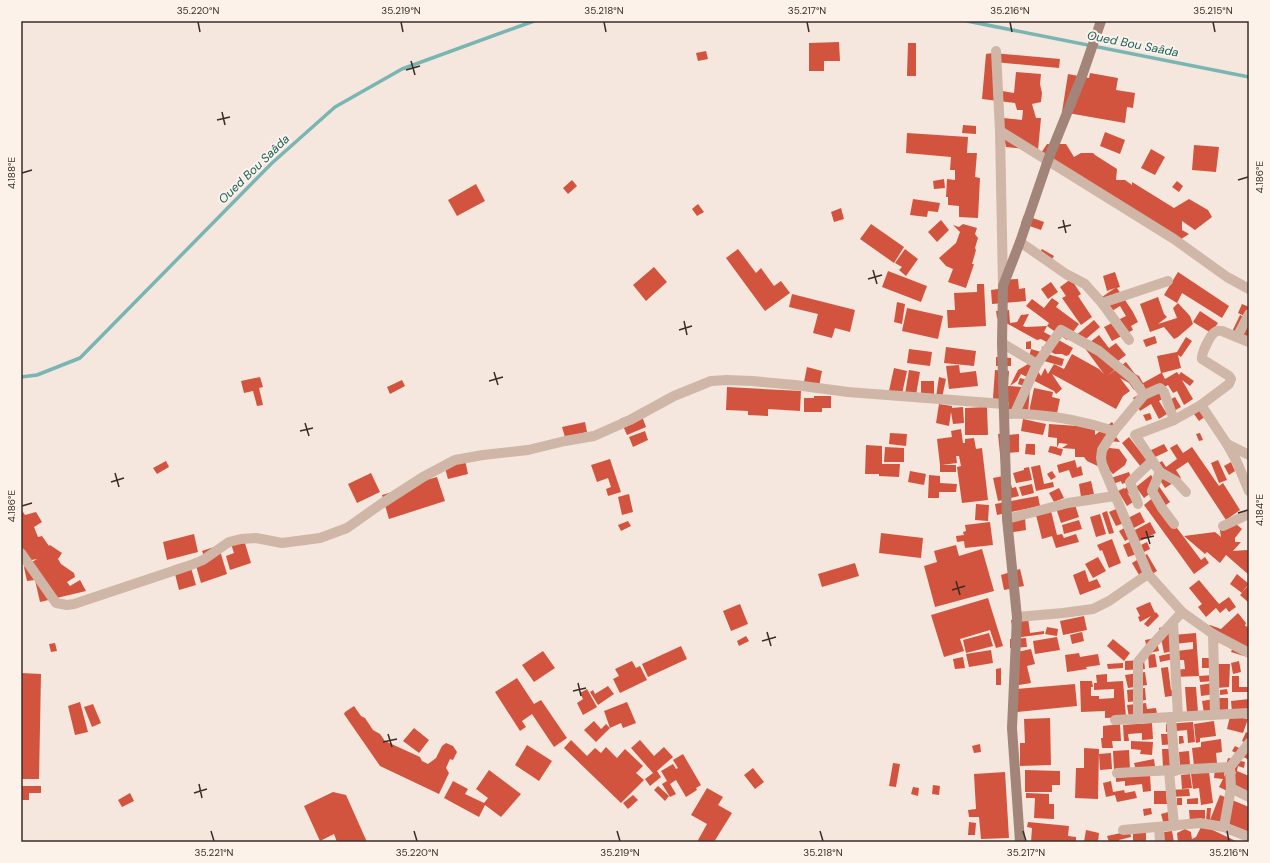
<svg xmlns="http://www.w3.org/2000/svg" width="1270" height="863" viewBox="0 0 1270 863" font-family="'DM Sans',sans-serif">
<style>
.lines{fill:none;stroke-linecap:round;stroke-linejoin:round}
.stream{stroke:#79b5b2;stroke-width:3.5}
.building{fill:#d2543e}
.pedestrian{stroke:#cfb6a7;stroke-width:10}
.minor{stroke:#cfb6a7;stroke-width:10}
.secondary{stroke:#a38478;stroke-width:10}
.ticks{fill:none;stroke:#3b2c28;stroke-width:1.5}
.labels{text-anchor:middle;stroke-width:4;stroke-linejoin:round;paint-order:stroke}
.water-label{font-size:12px;font-style:italic;fill:#19615f;stroke:#fcf2ea}
.neatline{fill:none;stroke:#3b2c28;stroke-width:1.5}
.ticks-label{font-size:10px;text-anchor:middle;fill:#3b2c28}
</style>
<rect width="100%" height="100%" fill="#f5e7dd"/>
<g class="lines">
<g class="stream">
<polyline points="967,21 1249,77"/>
<polyline points="21,377 37,375 80,358 272,163 335,107 402,69 534,21"/>
</g>
</g>
<g class="building">
<polygon points="839,42 840,61 824,61 824,71 809,71 809,43"/>
<polygon points="908,43 916,43 916,76 907,76"/>
<polygon points="706,51 708,59 698,61 696,53"/>
<polygon points="993,53 1060,59 1059,68 994,62 1002,91 1014,93 1016,72 1041,74 1040,84 1042,93 1041,102 1032,104 1036,118 1041,118 1038,150 1006,147 1002,130 1003,118 1022,120 1023,110 1017,110 1015,103 982,99 986,54"/>
<polygon points="1090,73 1118,78 1116,90 1135,93 1133,108 1127,107 1125,123 1062,112 1068,74 1089,78"/>
<polygon points="963,125 976,126 976,134 962,133"/>
<polygon points="1105,132 1125,140 1120,154 1100,146"/>
<polygon points="907,133 968,137 967,153 977,153 975,177 980,178 978,218 959,217 959,206 948,205 948,197 946,197 947,179 955,180 955,170 950,170 951,157 906,153"/>
<polygon points="1047,144 1066,144 1074,157 1081,153 1093,153 1095,155 1117,169 1116,180 1125,180 1132,185 1132,182 1174,208 1189,199 1208,210 1212,217 1195,230 1182,221 1182,230 1189,234 1175,243 1041,153"/>
<polygon points="1194,145 1219,147 1216,172 1192,170"/>
<polygon points="1151,149 1165,157 1155,175 1141,168"/>
<polygon points="944,179 945,188 934,189 933,181"/>
<polygon points="572,180 577,186 568,194 563,188"/>
<polygon points="1177,181 1183,186 1179,192 1172,187"/>
<polygon points="476,184 485,201 457,216 448,200"/>
<polygon points="913,199 940,203 938,212 928,211 927,217 910,215"/>
<polygon points="698,204 704,212 697,216 692,209"/>
<polygon points="841,208 844,219 834,222 831,212"/>
<polygon points="1024,215 1044,222 1041,230 1021,223"/>
<polygon points="941,220 949,230 937,242 928,232"/>
<polygon points="871,224 904,247 894,263 860,239"/>
<polygon points="963,224 977,228 975,234 978,238 975,248 976,250 972,264 974,264 966,288 948,282 953,269 946,266 939,258 956,243 960,232 953,225 959,227"/>
<polygon points="738,249 756,273 761,268 774,286 781,281 790,293 765,311 726,258"/>
<polygon points="905,249 918,259 906,276 899,270 902,267 895,263"/>
<polygon points="1042,249 1054,256 1047,266 1036,258"/>
<polygon points="654,267 667,282 646,301 633,285"/>
<polygon points="888,271 927,286 921,302 882,287"/>
<polygon points="1115,272 1120,287 1117,288 1133,312 1138,322 1131,326 1133,330 1112,341 1104,327 1126,316 1120,306 1112,311 1102,297 1115,288 1107,291 1103,276"/>
<polygon points="1178,272 1229,306 1222,318 1182,293 1177,303 1164,295"/>
<polygon points="1018,279 1019,289 1025,288 1026,301 992,304 991,290 998,289 998,280"/>
<polygon points="1071,279 1081,294 1078,296 1092,317 1081,325 1062,298 1066,296 1060,287"/>
<polygon points="1051,282 1058,292 1048,299 1041,289"/>
<polygon points="977,284 984,284 986,326 948,328 947,310 955,310 954,293 977,292"/>
<polygon points="792,294 855,310 850,332 835,328 832,338 813,333 818,314 789,307"/>
<polygon points="1158,297 1164,314 1167,317 1158,324 1177,318 1173,308 1178,303 1190,316 1193,324 1178,337 1174,339 1164,327 1150,332 1140,304"/>
<polygon points="1052,298 1059,303 1056,307 1079,324 1067,340 1047,326 1049,323 1026,306 1032,299 1044,308"/>
<polygon points="897,302 905,304 902,324 894,322"/>
<polygon points="1242,304 1249,307 1249,318 1238,313"/>
<polygon points="907,308 943,316 938,339 902,331"/>
<polygon points="1009,310 1010,323 1017,322 1021,315 1029,314 1023,326 1026,327 1047,326 1044,332 1073,348 1069,355 1066,356 1062,354 1055,354 1041,347 1052,345 1041,339 1037,340 997,318 996,311"/>
<polygon points="1200,311 1218,323 1211,333 1193,322"/>
<polygon points="1240,315 1249,320 1249,347 1229,338"/>
<polygon points="1094,320 1100,327 1079,345 1073,338"/>
<polygon points="1099,335 1109,348 1116,343 1126,355 1114,364 1117,368 1107,376 1126,362 1135,374 1139,376 1143,383 1161,373 1157,356 1177,352 1186,337 1192,341 1181,357 1178,355 1181,368 1162,373 1165,379 1177,372 1179,375 1181,372 1194,381 1190,386 1182,380 1193,399 1184,405 1177,391 1173,393 1168,385 1159,390 1164,398 1159,401 1167,414 1159,419 1151,404 1140,411 1133,398 1146,390 1143,384 1134,390 1129,383 1120,378 1130,391 1123,396 1116,409 1052,374 1062,389 1056,394 1054,391 1021,374 1017,381 1010,386 1030,388 1028,413 1005,411 993,398 995,370 1009,371 1008,386 1010,386 1018,370 1028,364 1035,367 1041,376 1045,368 1048,374 1054,364 1064,369 1072,354 1099,369 1104,374 1084,347"/>
<polygon points="1155,336 1157,343 1146,347 1143,340"/>
<polygon points="1031,341 1031,349 1026,349 1026,342"/>
<polygon points="946,347 976,351 974,366 944,363"/>
<polygon points="909,349 932,352 930,366 907,363"/>
<polygon points="1031,349 1064,359 1062,366 1044,361 1042,365 1028,361"/>
<polygon points="996,357 1011,358 1011,366 996,366"/>
<polygon points="959,365 960,373 976,371 978,386 949,389 946,366"/>
<polygon points="807,367 822,371 819,386 804,382"/>
<polygon points="894,368 907,371 902,394 889,391"/>
<polygon points="909,370 920,372 916,395 905,394"/>
<polygon points="260,377 263,387 259,388 263,405 257,406 253,391 244,393 241,381"/>
<polygon points="939,377 946,379 942,398 936,397"/>
<polygon points="1020,378 1032,381 1030,388 1018,384"/>
<polygon points="402,380 405,386 390,394 387,387"/>
<rect x="921" y="381" width="13" height="16"/>
<polygon points="727,387 801,391 800,411 768,409 768,416 748,415 748,411 726,410"/>
<polygon points="1034,388 1053,392 1052,397 1060,399 1056,418 1029,412"/>
<polygon points="814,396 831,396 831,408 822,408 822,412 804,412 804,398 814,398"/>
<polygon points="1175,397 1181,407 1172,412 1166,402"/>
<polygon points="939,404 952,406 952,408 963,407 964,423 953,424 951,412 949,426 936,423"/>
<polygon points="987,407 988,435 965,435 965,408"/>
<polygon points="1201,409 1206,416 1199,421 1194,414"/>
<polygon points="640,411 646,427 627,435 620,419"/>
<polygon points="1150,413 1152,419 1146,421 1143,415"/>
<polygon points="1023,419 1046,424 1043,435 1021,431"/>
<polygon points="585,422 587,432 565,437 562,427"/>
<polygon points="1112,422 1119,432 1116,437 1120,442 1108,441 1100,447 1119,449 1127,460 1125,465 1113,474 1110,471 1106,470 1087,461 1084,457 1075,457 1075,449 1062,448 1068,444 1059,443 1057,448 1063,449 1061,456 1048,452 1050,446 1057,447 1057,438 1048,437 1049,424 1091,427 1095,429 1095,435"/>
<polygon points="961,429 963,443 965,443 965,439 974,438 976,449 982,448 988,500 962,503 957,467 961,466 959,456 956,456 957,463 942,465 956,465 956,472 940,472 940,465 937,439 952,437 951,431"/>
<polygon points="645,431 648,440 633,447 629,437"/>
<polygon points="890,433 907,434 906,446 889,444"/>
<polygon points="1008,433 1008,435 1019,434 1019,452 1008,453 1001,464 998,434"/>
<polygon points="1200,433 1203,440 1199,441 1196,434"/>
<polygon points="1129,437 1152,467 1162,461 1166,467 1177,459 1170,448 1177,444 1183,453 1192,447 1219,486 1223,483 1240,510 1226,520 1188,462 1176,470 1181,478 1165,488 1152,468 1145,472 1122,443"/>
<polygon points="1026,444 1035,444 1035,455 1025,454"/>
<polygon points="1164,444 1168,451 1149,460 1145,453"/>
<polygon points="866,445 882,446 882,464 900,464 899,477 879,476 879,474 865,474"/>
<polygon points="885,447 904,448 904,462 884,462"/>
<polygon points="610,459 621,492 608,496 606,489 611,487 608,478 597,482 591,465"/>
<polygon points="465,460 468,474 448,479 444,465"/>
<polygon points="1075,460 1077,468 1081,466 1083,475 1072,478 1069,470 1059,473 1057,465"/>
<polygon points="1218,460 1227,480 1219,483 1211,463"/>
<polygon points="166,461 169,467 157,474 153,468"/>
<polygon points="1231,462 1235,471 1229,475 1224,466"/>
<polygon points="1040,465 1044,484 1053,482 1054,487 1036,491 1031,467"/>
<polygon points="1029,467 1032,480 1016,483 1013,473 1024,470 1024,468"/>
<polygon points="910,471 926,474 924,485 908,482"/>
<polygon points="1052,471 1056,477 1051,480 1047,474"/>
<polygon points="1129,472 1132,480 1122,484 1121,481 1113,484 1111,478"/>
<polygon points="371,473 380,492 357,503 348,484"/>
<polygon points="428,474 430,479 437,477 445,501 389,519 382,495 399,490"/>
<polygon points="929,475 940,476 940,483 957,484 956,492 939,492 939,498 928,498"/>
<polygon points="1009,475 1012,488 1016,487 1019,496 998,501 993,478"/>
<polygon points="1151,475 1170,502 1159,510 1171,520 1201,560 1205,557 1209,563 1194,574 1144,505 1155,496 1152,492 1144,498 1136,487"/>
<polygon points="1091,481 1094,494 1081,497 1079,484"/>
<polygon points="1032,484 1034,493 1022,496 1019,487"/>
<polygon points="1129,484 1131,496 1127,492 1133,502 1127,506 1118,491 1124,488 1125,489"/>
<polygon points="1059,488 1064,498 1054,502 1049,493"/>
<polygon points="629,494 633,512 622,515 618,497"/>
<polygon points="1038,496 1040,506 997,515 995,504"/>
<polygon points="1074,502 1079,517 1061,523 1056,508"/>
<polygon points="976,504 989,505 988,521 975,520"/>
<polygon points="1121,507 1127,522 1116,526 1109,512"/>
<polygon points="21,509 25,515 36,512 42,522 34,527 38,537 42,536 49,546 50,545 62,553 58,559 61,564 74,573 75,577 67,582 70,586 80,580 86,591 40,602 35,580 27,581 24,567 37,559 21,562"/>
<polygon points="1051,511 1057,535 1062,534 1064,538 1076,534 1079,542 1056,548 1052,536 1042,539 1036,515"/>
<polygon points="1107,511 1114,533 1109,534 1102,513"/>
<polygon points="1140,512 1145,522 1132,529 1126,519"/>
<polygon points="1100,514 1106,534 1096,537 1090,517"/>
<polygon points="1025,518 1026,530 1008,533 1007,520"/>
<polygon points="1079,520 1082,529 1064,534 1062,525"/>
<polygon points="628,521 631,526 621,531 618,525"/>
<polygon points="990,522 993,545 965,548 964,541 957,542 956,536 964,535 963,532 966,531 965,525"/>
<polygon points="1150,522 1156,533 1138,542 1133,531"/>
<polygon points="1235,523 1242,529 1235,538 1235,542 1241,542 1233,551 1247,550 1249,552 1249,575 1226,555 1220,563 1207,552 1205,554 1184,536 1215,532 1221,537 1219,524"/>
<polygon points="1126,527 1132,537 1125,541 1119,531"/>
<polygon points="881,533 923,538 921,558 879,553"/>
<polygon points="194,534 198,552 167,560 163,542"/>
<polygon points="1112,539 1121,563 1109,568 1102,550 1100,551 1097,545"/>
<polygon points="244,540 251,563 230,570 226,556 234,553 231,544"/>
<polygon points="1132,541 1139,553 1128,557 1123,545"/>
<polygon points="1147,542 1150,549 1144,552 1141,545"/>
<polygon points="956,545 959,556 982,549 994,591 935,607 924,566 937,562 934,551"/>
<polygon points="214,547 221,554 227,574 201,583 194,559 204,556 202,551"/>
<polygon points="1147,554 1157,571 1142,580 1132,563"/>
<polygon points="1098,557 1106,571 1093,578 1085,564"/>
<polygon points="189,561 196,585 179,590 173,566"/>
<polygon points="855,563 859,576 822,587 818,574"/>
<polygon points="1020,569 1024,586 1004,590 1001,575"/>
<polygon points="1085,570 1089,582 1097,579 1101,587 1080,595 1073,575"/>
<polygon points="1237,574 1249,584 1242,592 1249,585 1249,603 1240,595 1242,593 1230,584"/>
<polygon points="1199,580 1219,604 1229,597 1236,607 1229,612 1226,608 1220,613 1216,608 1206,617 1198,607 1202,604 1189,588"/>
<polygon points="988,598 1003,646 996,648 990,630 960,639 964,651 944,657 931,615"/>
<polygon points="1150,602 1155,613 1156,612 1159,616 1148,627 1144,624 1151,616 1140,622 1138,617 1140,616 1136,608"/>
<polygon points="740,604 748,624 731,631 723,611"/>
<polygon points="1238,613 1246,623 1245,626 1249,627 1249,654 1244,656 1231,652 1233,647 1213,641 1204,631 1210,625 1221,629"/>
<polygon points="1084,616 1087,630 1063,635 1060,621"/>
<polygon points="1028,618 1030,633 1044,631 1044,634 1014,638 1011,620"/>
<polygon points="1169,626 1173,635 1196,633 1199,676 1174,677 1174,670 1185,669 1184,660 1177,660 1177,651 1193,649 1193,642 1174,644 1176,650 1164,653 1159,628"/>
<polygon points="1047,627 1058,629 1057,636 1045,634"/>
<polygon points="1082,632 1084,641 1072,644 1070,635"/>
<polygon points="989,633 993,646 966,653 963,640"/>
<polygon points="746,636 749,641 739,646 737,641"/>
<polygon points="1057,637 1060,650 1035,654 1033,641"/>
<polygon points="1026,638 1027,647 1010,648 1010,639"/>
<polygon points="1156,638 1159,651 1148,653 1145,640"/>
<polygon points="1113,639 1130,653 1124,661 1107,646"/>
<polygon points="55,643 57,651 51,652 49,644"/>
<polygon points="681,646 687,659 648,677 642,664"/>
<polygon points="1031,649 1035,664 1027,666 1031,683 1019,685 1012,653"/>
<polygon points="991,650 993,663 969,667 966,654"/>
<polygon points="543,651 555,668 534,682 522,665"/>
<polygon points="1079,653 1080,657 1098,654 1100,665 1086,667 1087,669 1067,672 1065,655"/>
<polygon points="1173,653 1174,659 1160,662 1159,656"/>
<polygon points="1155,654 1157,667 1149,668 1148,655"/>
<polygon points="963,657 965,668 955,669 953,659"/>
<rect x="1202" y="658" width="12" height="10"/>
<polygon points="1144,660 1145,669 1125,670 1125,661"/>
<polygon points="632,661 636,668 640,666 647,680 620,693 613,679 619,676 615,669"/>
<polygon points="1239,661 1241,672 1233,674 1231,663"/>
<polygon points="1123,663 1123,668 1108,669 1107,664"/>
<polygon points="1215,664 1230,664 1229,687 1217,688"/>
<polygon points="1168,667 1171,690 1176,689 1177,695 1165,697 1161,668"/>
<polygon points="1001,668 1001,685 996,685 996,669"/>
<polygon points="1145,672 1147,685 1128,688 1125,675"/>
<polygon points="21,673 41,674 39,779 21,779"/>
<polygon points="1107,674 1107,682 1123,681 1126,717 1105,718 1105,711 1081,712 1080,681 1092,681 1093,687 1091,687 1091,696 1099,696 1099,699 1114,698 1114,689 1094,690 1094,683 1097,683 1096,675"/>
<polygon points="1213,675 1214,681 1200,682 1199,676"/>
<polygon points="1232,676 1239,676 1239,687 1249,687 1249,692 1232,692"/>
<polygon points="517,678 534,704 541,700 567,738 554,747 532,714 522,721 526,727 520,731 495,692"/>
<polygon points="1213,683 1215,694 1201,696 1200,685"/>
<polygon points="1075,684 1077,706 1017,712 1015,689"/>
<polygon points="608,686 614,694 598,705 590,692 593,690 595,694"/>
<polygon points="1185,687 1196,687 1198,712 1187,713"/>
<polygon points="1145,688 1146,700 1128,702 1127,690"/>
<polygon points="587,689 597,707 583,715 577,703 583,699 580,693"/>
<polygon points="1227,689 1228,694 1220,695 1220,690"/>
<rect x="1217" y="698" width="11" height="13"/>
<polygon points="1214,699 1216,711 1204,713 1202,701"/>
<polygon points="1249,699 1249,710 1232,712 1231,701"/>
<polygon points="80,702 88,732 75,735 68,706"/>
<polygon points="627,702 636,723 623,728 621,723 610,728 604,711"/>
<polygon points="1146,703 1147,709 1156,708 1157,714 1129,718 1127,705"/>
<polygon points="93,704 101,723 92,727 84,707"/>
<polygon points="354,706 361,716 365,718 373,730 380,734 385,741 420,757 422,761 428,764 436,758 442,746 446,743 453,746 457,752 453,760 450,759 446,768 449,773 439,794 380,766 344,714 345,712"/>
<polygon points="1230,716 1248,719 1243,733 1227,729"/>
<polygon points="1050,718 1051,765 1020,766 1020,743 1025,743 1024,719"/>
<polygon points="594,721 601,729 606,724 610,728 596,742 584,730"/>
<polygon points="1214,721 1216,736 1200,738 1200,742 1196,743 1194,724"/>
<polygon points="1193,722 1195,742 1188,743 1187,730 1166,732 1166,724"/>
<polygon points="1152,723 1153,739 1142,740 1142,733 1128,734 1129,741 1124,741 1123,725"/>
<polygon points="1120,724 1121,741 1112,741 1113,748 1102,748 1101,738 1103,738 1103,726"/>
<polygon points="414,728 429,740 419,753 403,741"/>
<polygon points="1246,732 1249,734 1249,744 1242,741"/>
<polygon points="1161,734 1175,734 1176,744 1162,745"/>
<polygon points="1179,736 1183,736 1184,743 1179,744"/>
<polygon points="1221,739 1222,752 1216,753 1217,763 1194,766 1192,748 1201,747 1201,742"/>
<polygon points="571,740 587,756 595,748 601,753 606,747 617,758 625,749 643,766 636,773 644,780 621,803 564,748"/>
<polygon points="640,740 654,756 664,747 673,757 657,771 661,777 650,786 645,779 653,773 631,748"/>
<polygon points="1131,741 1153,742 1152,755 1140,754 1141,750 1131,749"/>
<polygon points="980,744 981,752 974,753 972,746"/>
<polygon points="527,745 552,761 539,781 515,765"/>
<polygon points="1235,746 1249,753 1249,760 1232,751"/>
<polygon points="1084,748 1099,749 1098,799 1075,798 1076,768 1084,768"/>
<polygon points="1162,749 1178,749 1178,766 1163,767"/>
<polygon points="1129,750 1130,769 1114,770 1113,751"/>
<polygon points="1189,751 1190,765 1180,766 1179,752"/>
<polygon points="1111,753 1112,769 1100,770 1099,754"/>
<polygon points="683,754 701,785 696,788 697,790 686,797 676,780 670,784 676,794 670,797 662,784 667,781 661,771 673,764 676,769 678,768 673,760"/>
<polygon points="1228,758 1245,762 1244,768 1238,766 1237,771 1249,776 1249,802 1219,787 1223,779 1214,778 1215,768 1225,769 1224,777 1226,773 1234,777 1236,772 1225,769"/>
<polygon points="1154,759 1155,766 1136,770 1134,763"/>
<polygon points="893,763 900,764 896,787 889,786"/>
<polygon points="753,768 764,782 755,789 744,775"/>
<polygon points="489,770 521,794 501,817 485,805 479,817 444,798 453,781 468,789 465,794 484,803 488,798 476,789"/>
<polygon points="1025,770 1060,771 1060,785 1052,785 1052,792 1025,792"/>
<polygon points="1005,772 1009,838 981,839 979,817 969,817 968,810 976,809 974,774"/>
<polygon points="1209,772 1213,803 1201,805 1199,788 1193,789 1191,774"/>
<polygon points="1190,774 1192,788 1182,789 1181,775"/>
<polygon points="1150,775 1151,791 1143,792 1142,784 1125,786 1125,781 1116,782 1116,778"/>
<polygon points="1111,781 1113,792 1124,790 1125,793 1135,791 1137,798 1117,802 1115,795 1106,797 1103,783"/>
<polygon points="933,785 940,786 939,795 932,794"/>
<polygon points="21,786 41,786 41,793 29,793 29,800 21,800"/>
<polygon points="658,786 669,796 665,801 654,790"/>
<polygon points="913,787 919,788 918,796 911,794"/>
<polygon points="707,788 723,797 718,805 732,813 714,842 697,842 707,824 691,815"/>
<polygon points="1189,789 1190,796 1169,797 1169,790"/>
<polygon points="1154,791 1166,791 1167,804 1154,804"/>
<polygon points="333,792 346,795 367,842 337,842 334,834 320,841 304,806"/>
<polygon points="130,793 134,801 122,807 118,800"/>
<polygon points="1026,793 1049,794 1049,804 1054,804 1054,819 1034,818 1035,798 1026,798"/>
<polygon points="633,795 638,800 628,809 623,803"/>
<polygon points="1220,795 1249,807 1249,842 1206,821 1207,808 1211,808 1210,820"/>
<rect x="1177" y="798" width="5" height="7"/>
<polygon points="1198,798 1198,804 1187,804 1187,799"/>
<polygon points="1151,808 1152,814 1144,816 1143,809"/>
<polygon points="1189,810 1205,810 1205,822 1190,822"/>
<polygon points="1172,811 1175,823 1164,825 1161,814"/>
<polygon points="969,822 976,823 975,835 968,835"/>
<polygon points="1028,822 1069,826 1068,836 1076,837 1076,842 1031,842 1032,828 1027,827"/>
<polygon points="1202,825 1238,842 1178,842 1177,833 1185,829 1191,832 1192,839 1196,837"/>
<polygon points="1086,830 1099,833 1098,842 1084,842"/>
<polygon points="1130,831 1131,837 1119,840 1119,842 1109,842 1107,836"/>
<polygon points="1172,831 1174,842 1159,842 1157,833"/>
<polygon points="1146,832 1146,842 1133,842 1133,833"/>
</g>
<g class="lines">
<g class="pedestrian">
<polyline points="1020,242 1066,274 1085,284 1102,303 1129,340"/>
<polyline points="1102,303 1168,281"/>
<polyline points="1002,343 1037,364"/>
<polyline points="1015,413 1037,364 1061,330 1099,351 1133,379 1144,395"/>
<path d="M 1008,414 C 1018,413 1027,414 1037,415 C 1063,417 1089,423 1114,431"/>
<polyline points="1174,420 1135,435 1160,472 1176,481 1186,492"/>
<polyline points="1227,444 1236,460 1249,491"/>
<polyline points="1160,472 1152,491 1162,508 1174,524"/>
<polyline points="1138,504 1130,482 1152,461"/>
<polyline points="1223,526 1249,514"/>
</g>
<g class="minor">
<polyline points="996,51 1000,131 1003,286"/>
<polyline points="1000,131 1174,239 1227,277 1249,289"/>
<polyline points="1237,337 1249,314"/>
<path d="M 1249,342 L 1222,331 C 1219,331 1217,330 1215,332 C 1210,335 1201,354 1202,359 L 1229,376 L 1231,379 L 1229,384 L 1201,405 L 1174,420 L 1164,392 L 1160,388 L 1144,395 L 1114,431 L 1102,450 L 1101,458 L 1102,464 L 1148,574 L 1182,612 L 1213,634 L 1249,653"/>
<polyline points="1201,405 1227,444 1249,455"/>
<polyline points="1007,519 1068,503 1115,496"/>
<polyline points="21,553 56,603 67,605 74,604 191,565 203,560 229,542 241,539 256,538 282,543 320,538 347,528 381,504 423,477 455,460 483,455 528,450 565,441 594,436 630,420 674,396 711,381 727,380 752,381 795,385 848,392 1004,404"/>
<polyline points="1017,617 1063,613 1093,609 1109,601 1148,574"/>
<polyline points="1173,622 1178,717"/>
<polyline points="1213,634 1215,714"/>
<polyline points="1171,717 1175,771"/>
<polyline points="1138,719 1138,662 1152,645 1182,612"/>
<polyline points="1115,720 1249,713"/>
<polyline points="1169,771 1174,826"/>
<polyline points="1117,773 1230,767"/>
<polyline points="1231,788 1249,797"/>
<polyline points="1159,827 1160,842"/>
<polyline points="1224,827 1231,788 1230,767 1249,743"/>
<polyline points="1123,830 1200,823 1224,827 1249,837"/>
</g>
<polyline class="secondary" points="1020,842 1012,728 1017,617 1007,519 1002,343 1003,286 1020,242 1048,160 1082,76 1101,21"/>
</g>
<path class="ticks" d="M 198,22 L 200,32M 401,22 L 403,32M 604,22 L 606,32M 807,22 L 809,32M 1010,22 L 1012,32M 1213,22 L 1215,32M 411,61 L 415,75M 406,70 L 420,66M 222,112 L 225,125M 217,120 L 230,117M 22,173 L 32,170M 1238,180 L 1248,177M 1063,220 L 1066,233M 1058,228 L 1071,225M 873,270 L 877,284M 868,279 L 882,275M 684,321 L 687,335M 679,330 L 692,326M 494,372 L 498,385M 489,381 L 503,377M 305,423 L 309,436M 300,431 L 313,428M 115,473 L 119,487M 111,482 L 124,478M 22,506 L 32,503M 1238,513 L 1248,510M 1146,531 L 1150,544M 1141,539 L 1154,536M 956,581 L 960,595M 952,590 L 965,586M 767,632 L 771,646M 762,641 L 776,637M 578,683 L 581,696M 573,691 L 586,688M 388,734 L 392,747M 383,742 L 397,739M 199,784 L 202,798M 194,793 L 207,789M 211,831 L 214,841M 414,831 L 417,841M 617,831 L 620,841M 820,831 L 823,841M 1023,831 L 1026,841M 1227,831 L 1229,841"/>
<g class="labels">
<g class="water-label">
<text transform="translate(1133 44) rotate(11)" y="4">Oued Bou Saâda</text>
<text transform="translate(254 169) rotate(-44)" y="4">Oued Bou Saâda</text>
</g>
</g>
<rect width="1270" height="863" fill="none" stroke="#fcf2ea" stroke-width="44"/>
<rect x="22" y="22" width="1226" height="819" class="neatline"/>
<g class="ticks-label">
<text x="198" y="14">35.220°N</text>
<text x="401" y="14">35.219°N</text>
<text x="604" y="14">35.218°N</text>
<text x="807" y="14">35.217°N</text>
<text x="1010" y="14">35.216°N</text>
<text x="1213" y="14">35.215°N</text>
<text transform="translate(11 173) rotate(-90)" y="4">4.188°E</text>
<text transform="translate(1259 177) rotate(-90)" y="4">4.186°E</text>
<text transform="translate(11 506) rotate(-90)" y="4">4.186°E</text>
<text transform="translate(1259 510) rotate(-90)" y="4">4.184°E</text>
<text x="214" y="856">35.221°N</text>
<text x="417" y="856">35.220°N</text>
<text x="620" y="856">35.219°N</text>
<text x="823" y="856">35.218°N</text>
<text x="1026" y="856">35.217°N</text>
<text x="1229" y="856">35.216°N</text>
</g>
</svg>
